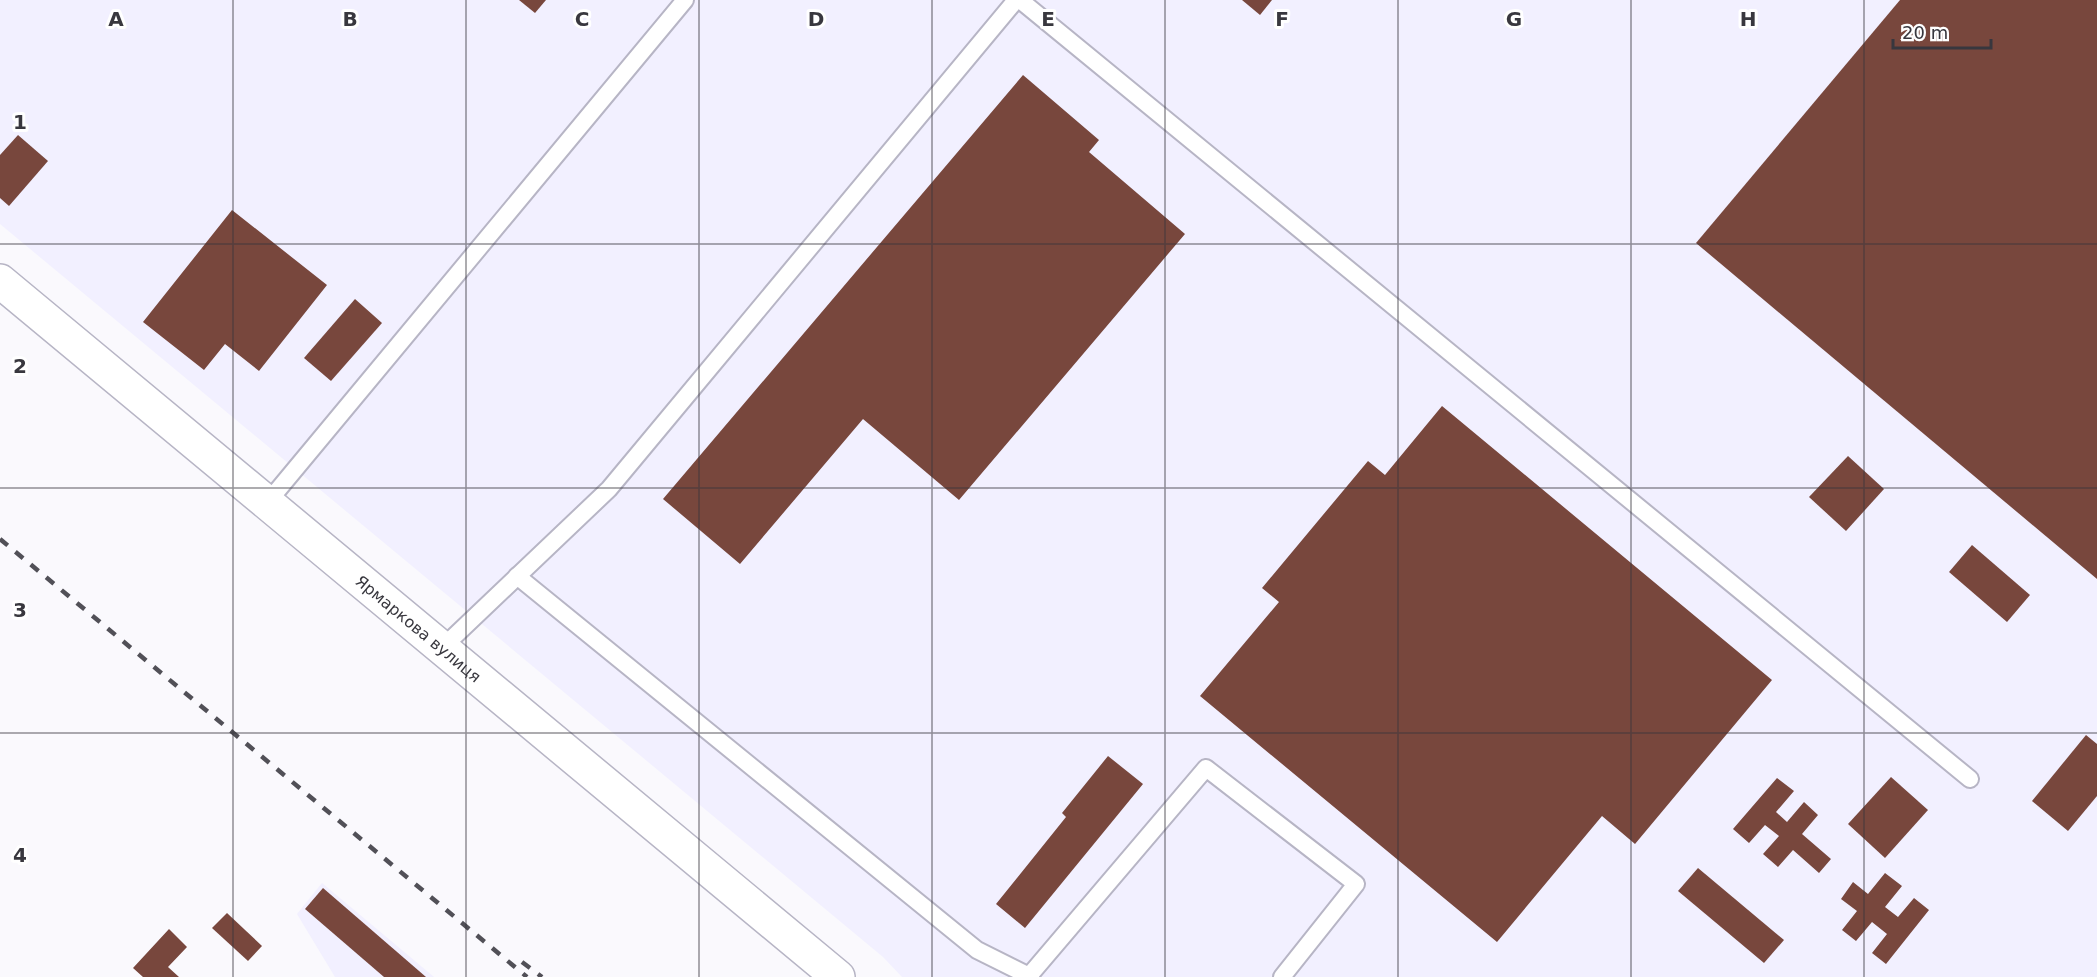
<svg xmlns="http://www.w3.org/2000/svg" width="2097" height="977" viewBox="0 0 2097 977" font-family="'DejaVu Sans',sans-serif">
<style>
.built{fill:#f2f0ff}
.building{fill:#78473d}
.lines{fill:none;stroke-linecap:round;stroke-linejoin:round}
.service-casing{stroke:#b7b5c5;stroke-width:20}
.tertiary-casing{stroke:#b7b5c5;stroke-width:36}
.service{stroke:#fff;stroke-width:16}
.tertiary{stroke:#fff;stroke-width:33}
.rail{stroke:#515057;stroke-width:4.5;stroke-dasharray:10 10;stroke-linecap:butt}
.grid{fill:none;stroke:#38373e;stroke-width:1.5;stroke-opacity:0.55}
.labels{text-anchor:middle;stroke-width:6;stroke-linejoin:round;paint-order:stroke}
.street-label{font-size:16px;fill:#38373e;stroke:#fff}
.grid-label{font-size:20px;text-anchor:middle;font-weight:bold;fill:#38373e;stroke:#fff;stroke-width:6;stroke-linejoin:round;paint-order:stroke}
</style>
<rect width="100%" height="100%" fill="#faf9fd"/>
<g class="built">
<polygon points="0,0 2097,0 2097,977 902,977 883,957 0,224"/>
<polygon points="322,883 434,977 335,977 297,914"/>
</g>
<g class="building">
<polygon points="519,0 546,0 535,13"/>
<polygon points="1242,0 1272,0 1260,15"/>
<polygon points="1900,0 2097,0 2097,579 1696,243"/>
<polygon points="1023,75 1099,140 1089,152 1185,234 959,500 863,419 740,564 663,499"/>
<polygon points="18,135 48,161 9,206 0,198 0,155"/>
<polygon points="232,210 327,285 259,371 225,344 204,370 143,322"/>
<polygon points="355,299 382,323 331,381 304,358"/>
<polygon points="1442,406 1772,680 1635,844 1602,816 1497,942 1200,696 1279,602 1262,588 1368,461 1385,475"/>
<polygon points="1848,456 1884,489 1846,531 1809,497"/>
<polygon points="1972,545 2030,595 2007,622 1949,572"/>
<polygon points="2086,735 2097,744 2097,796 2068,831 2032,801"/>
<polygon points="1108,756 1143,784 1025,928 996,904 1066,817 1062,813"/>
<polygon points="1891,777 1928,810 1885,858 1848,824"/>
<polygon points="1777,778 1794,791 1776,812 1787,822 1804,802 1818,815 1802,834 1831,859 1819,873 1793,850 1778,867 1763,854 1779,836 1765,825 1749,843 1733,829"/>
<polygon points="1698,868 1784,940 1764,963 1678,891"/>
<polygon points="1885,873 1902,886 1885,907 1898,917 1914,898 1929,910 1886,964 1872,953 1887,934 1872,922 1856,941 1842,930 1857,911 1841,899 1853,882 1868,894"/>
<polygon points="323,888 426,977 384,977 305,909"/>
<polygon points="227,913 262,946 248,961 212,928"/>
<polygon points="169,929 187,947 168,967 179,977 143,977 133,968"/>
</g>
<g class="lines">
<defs>
<g id="service">
<polyline points="1020,0 1970,779"/>
<polyline points="267,503 685,0"/>
<polyline points="517,576 977,950 1031,977"/>
<polyline points="442,648 609,489 1016,0"/>
<polyline points="1029,976 1206,768 1356,884 1282,977"/>
</g>
<g id="tertiary">
<path id="s1" d="M 0,281 L 838,977"/>
</g>
</defs>
<use href="#service" class="service-casing"/>
<use href="#tertiary" class="tertiary-casing"/>
<use href="#service" class="service"/>
<use href="#tertiary" class="tertiary"/>
<g class="rail">
<polyline points="0,539 527,977"/>
<polyline points="522,962 542,977"/>
</g>
</g>
<path class="grid" d="M 233,0 L 233,977M 466,0 L 466,977M 699,0 L 699,977M 932,0 L 932,977M 1165,0 L 1165,977M 1398,0 L 1398,977M 1631,0 L 1631,977M 1864,0 L 1864,977M 0,244 L 2097,244M 0,488 L 2097,488M 0,733 L 2097,733"/>
<g class="labels">
<g class="street-label">
<text dy="6" stroke="none"><textPath href="#s1" startOffset="544">Ярмаркова вулиця</textPath></text>
</g>
</g>
<g class="grid-label">
<text x="116" y="26">A</text>
<text x="350" y="26">B</text>
<text x="582" y="26">C</text>
<text x="816" y="26">D</text>
<text x="1048" y="26">E</text>
<text x="1282" y="26">F</text>
<text x="1514" y="26">G</text>
<text x="1748" y="26">H</text>
<text x="20" y="129">1</text>
<text x="20" y="373">2</text>
<text x="20" y="617">3</text>
<text x="20" y="862">4</text>
</g>
<path d="M1893 39v9h98v-9" fill="none" stroke="#38373e" stroke-width="3"/>
<text x="1902" y="39" font-size="18" fill="#38373e" stroke="#ffffff" stroke-width="4.5" paint-order="stroke">20 m</text>
</svg>
